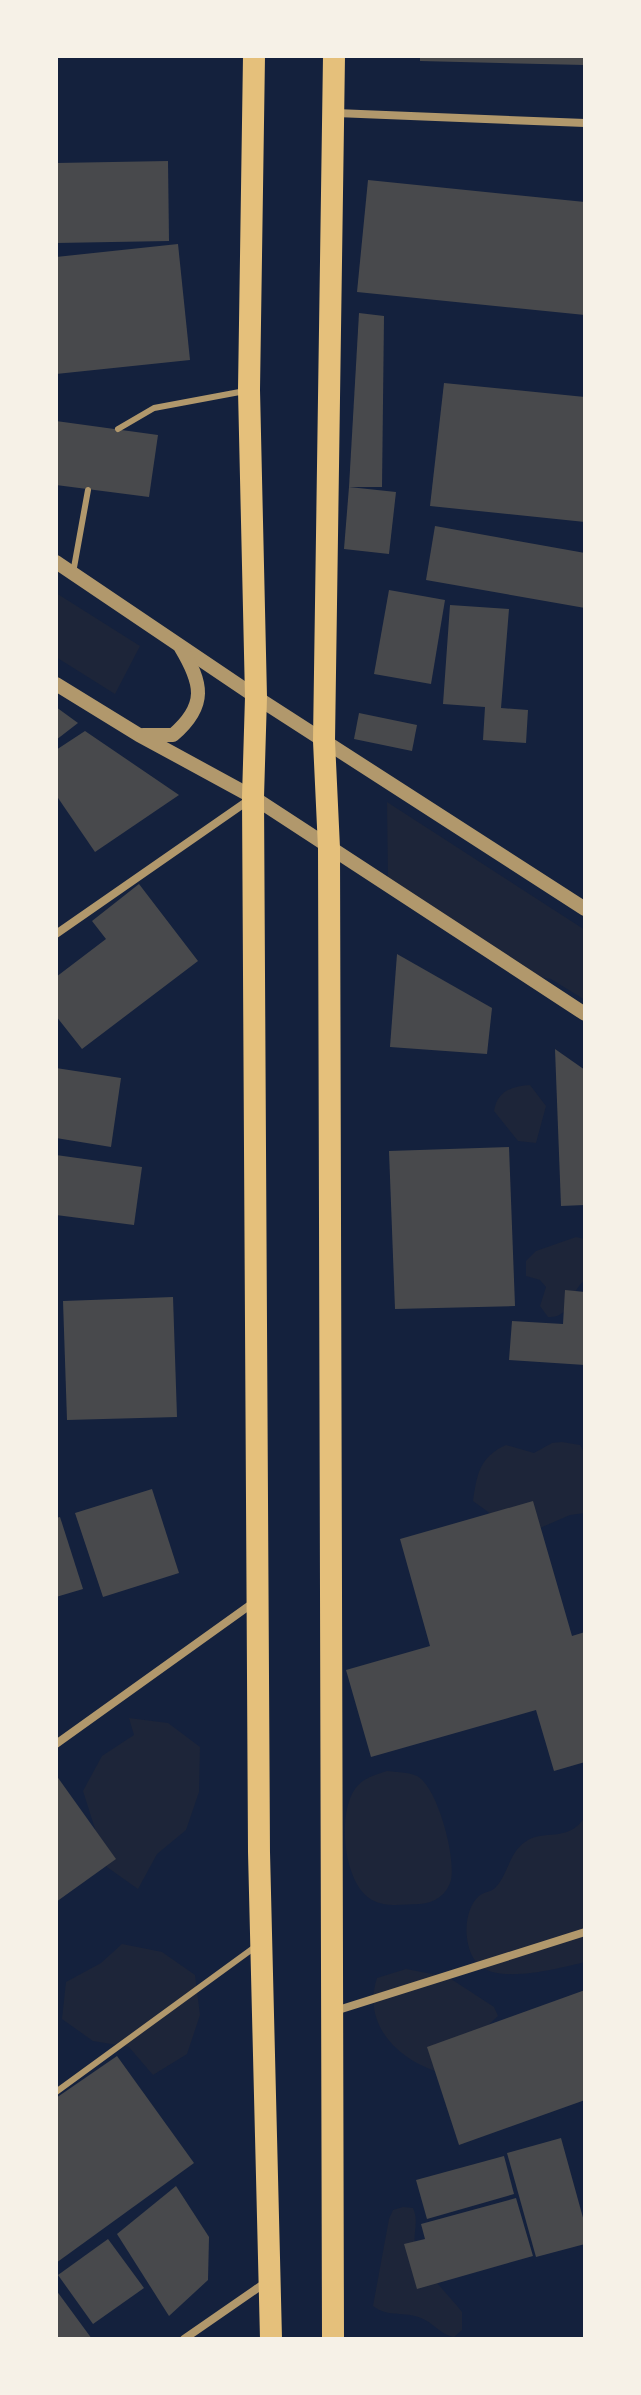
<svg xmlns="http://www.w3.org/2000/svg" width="641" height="2395" viewBox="0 0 641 2395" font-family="'Fira Sans Condensed',sans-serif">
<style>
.green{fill:#1d2539}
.building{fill:#48494c}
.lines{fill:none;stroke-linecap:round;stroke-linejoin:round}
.service{stroke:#b1986c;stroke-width:6}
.minor{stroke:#b1986c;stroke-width:8}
.tertiary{stroke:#b1986c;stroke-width:14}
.trunk{stroke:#e5c07b;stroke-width:22}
</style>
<rect width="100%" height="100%" fill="#14213d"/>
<g class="green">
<polygon points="56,593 140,646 115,694 56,657"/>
<polygon points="387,802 585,930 585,1000 551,979 526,975 388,879"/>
<path d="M 530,1085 L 546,1106 L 536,1143 L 518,1141 L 494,1111 C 497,1091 512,1086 530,1085 Z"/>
<path d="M 576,1237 L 585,1239 L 584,1281 C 569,1293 571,1319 548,1317 L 540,1306 L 546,1287 L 540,1280 L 526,1276 L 526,1261 L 536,1251 Z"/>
<path d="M 562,1442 L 580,1445 L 585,1454 L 585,1513 L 570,1515 L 533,1531 L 495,1517 L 473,1501 C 477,1475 479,1457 506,1445 L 534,1453 L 552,1443 Z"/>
<polygon points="129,1718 168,1723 200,1747 199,1792 186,1830 157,1854 138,1889 107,1867 83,1791 102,1756 134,1735"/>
<path d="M 387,1771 C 395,1772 409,1772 417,1776 C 437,1786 456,1856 451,1880 C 447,1895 434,1903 420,1904 C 403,1904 387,1908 372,1900 C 343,1884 337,1814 355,1789 C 363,1778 374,1775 387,1771 Z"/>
<path d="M 585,1817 L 585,1962 C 560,1968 498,1985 478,1964 C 463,1949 462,1911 479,1896 C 483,1892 491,1892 495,1888 C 508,1875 509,1853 525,1842 C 544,1828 567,1844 585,1817 Z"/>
<polygon points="122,1944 162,1952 195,1975 200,2015 187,2054 153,2075 129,2047 93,2041 62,2019 66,1982 101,1963"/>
<path d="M 406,1969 L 448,1977 L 494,2007 L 498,2016 L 438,2072 C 397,2059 362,2024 377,1978 Z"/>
<path d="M 403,2207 L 413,2208 C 419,2221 413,2232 415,2245 C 419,2267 449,2295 462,2312 L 462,2330 L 454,2337 C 441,2335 434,2323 421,2318 C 404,2311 389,2318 373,2306 L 389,2219 L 393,2210 Z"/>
</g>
<g class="building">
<polygon points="420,56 585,56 585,65 420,61"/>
<polygon points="168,161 169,241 56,243 56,163"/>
<polygon points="368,180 585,202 585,315 357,292"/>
<polygon points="178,244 190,360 56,374 56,257"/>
<polygon points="359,313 384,316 382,487 349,487"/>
<polygon points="444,383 585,397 585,522 430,506"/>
<polygon points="56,421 158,435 149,497 56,485"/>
<polygon points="349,487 396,492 389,554 344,549"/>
<polygon points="435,526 585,553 585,608 426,580"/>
<polygon points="389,590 445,600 431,684 374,674"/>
<polygon points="450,605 509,609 501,708 528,710 526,743 483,740 485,707 443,704"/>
<polygon points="56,707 78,723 56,740"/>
<polygon points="359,713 417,725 412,751 354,739"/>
<polygon points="85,731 179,795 95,852 56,795 56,750"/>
<polygon points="139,884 198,961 82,1049 56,1016 56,977 106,939 92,921"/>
<polygon points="397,954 492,1008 487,1054 390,1047"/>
<polygon points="555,1049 585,1070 585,1205 561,1206"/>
<polygon points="56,1068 121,1078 111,1147 56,1138"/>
<polygon points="509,1147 515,1306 395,1309 389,1151"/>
<polygon points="56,1155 142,1167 134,1225 56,1215"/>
<polygon points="565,1290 585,1292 585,1365 509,1360 512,1321 563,1324"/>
<polygon points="173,1297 177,1417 67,1420 63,1301"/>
<polygon points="152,1489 179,1573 103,1597 75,1513"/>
<polygon points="533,1501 572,1636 585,1632 585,1762 554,1771 536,1710 371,1757 346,1670 430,1646 400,1539"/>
<polygon points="60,1517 83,1589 56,1597 56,1518"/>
<polygon points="56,1775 116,1859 56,1902"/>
<polygon points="585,1990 585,2100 459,2145 427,2047"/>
<polygon points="117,2056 194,2163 56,2263 56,2098"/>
<polygon points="561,2138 585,2225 585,2244 536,2257 507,2153"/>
<polygon points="504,2156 514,2194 427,2219 416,2180"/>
<polygon points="176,2186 209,2237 208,2280 169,2316 117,2234"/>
<polygon points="516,2198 533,2256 417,2289 404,2244 425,2239 421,2224"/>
<polygon points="108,2239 144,2288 93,2324 58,2275"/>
<polygon points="56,2290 92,2339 56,2339"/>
</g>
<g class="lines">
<g class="service">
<polyline points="118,429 154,408 245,391"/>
<polyline points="73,573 88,490"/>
<polyline points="56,2092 255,1947"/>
</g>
<g class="minor">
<polyline points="336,113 585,123"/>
<polyline points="56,934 249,800"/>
<polyline points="56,1744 253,1603"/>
<polyline points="335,2011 585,1932"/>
<polyline points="184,2339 265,2283"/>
</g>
<g class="tertiary">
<polyline points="56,562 256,697 585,909"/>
<polyline points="56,684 139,735 253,797 585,1014"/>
<path d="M 143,735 L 173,735 C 208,705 202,683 181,648"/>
</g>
<g class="trunk">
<polyline points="254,56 249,390 256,697 253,797 259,1852 271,2339"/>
<polyline points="333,2339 329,848 324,741 334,56"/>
</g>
</g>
<rect width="641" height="2395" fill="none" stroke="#f6f1e7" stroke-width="116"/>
</svg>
